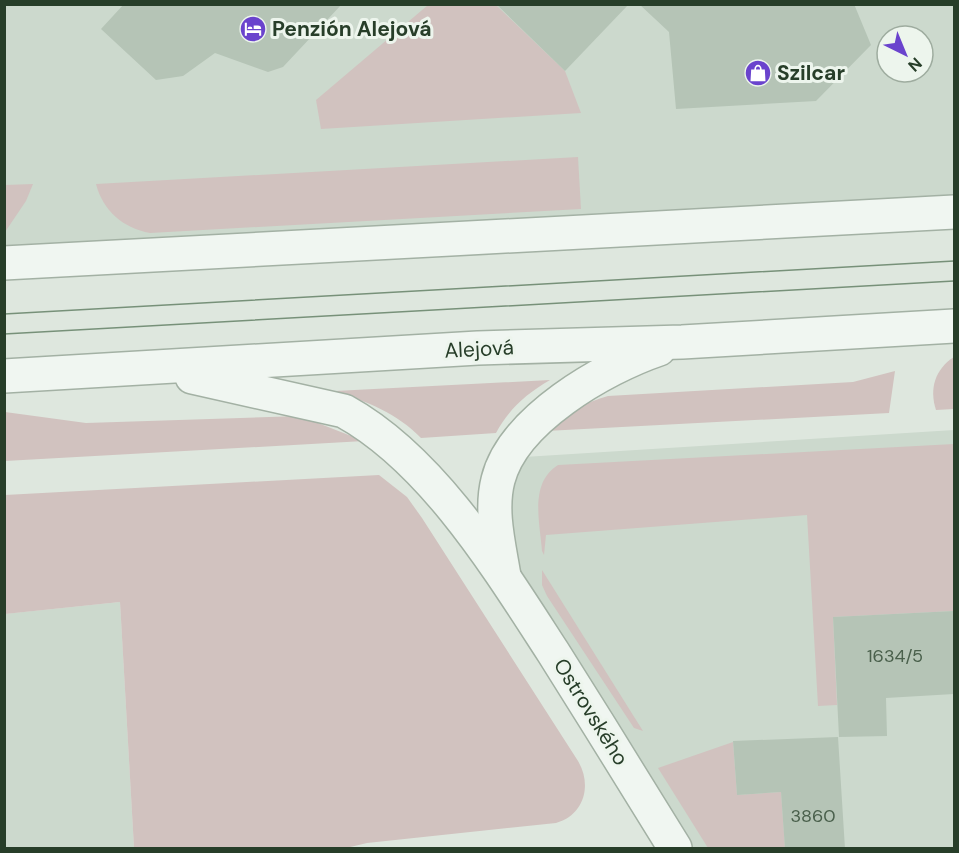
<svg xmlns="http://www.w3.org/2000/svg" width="959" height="853" viewBox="0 0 959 853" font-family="'DM Sans',sans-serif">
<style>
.built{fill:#ccd9cd;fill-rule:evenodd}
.green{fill:#d1c2bf}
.building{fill:#b5c4b6}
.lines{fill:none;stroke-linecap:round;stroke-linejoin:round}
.minor-casing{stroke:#a3b1a4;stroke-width:36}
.minor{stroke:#f0f6f1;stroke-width:33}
.tram{stroke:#779179;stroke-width:1.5}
.labels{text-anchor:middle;stroke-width:6;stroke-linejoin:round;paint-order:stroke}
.number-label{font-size:18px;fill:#4a604c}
.poi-label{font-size:21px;font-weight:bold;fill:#273e29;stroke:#edf5ed;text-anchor:start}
.street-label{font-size:21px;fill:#273e29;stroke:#edf5ed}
</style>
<rect width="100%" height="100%" fill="#dee7de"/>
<g class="built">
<path d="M 5,5 L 954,5 L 954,212 L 5,263 ZM 887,36 L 923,36 L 923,72 L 887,72 Z"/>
<polygon points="954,430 954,848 675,848 498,537 506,458"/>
<polygon points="120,602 134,848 5,848 4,614"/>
</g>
<g class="green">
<polygon points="428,5 496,5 565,71 581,113 321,129 316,100"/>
<path d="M 578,157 L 581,209 L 150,233 C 123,228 103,211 96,184 Z"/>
<polygon points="33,184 26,201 5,232 5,185"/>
<path d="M 954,357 L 954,409 L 936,410 C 929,389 935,369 954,357 Z"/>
<path d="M 895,371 L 889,413 L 546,431 C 563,413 584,403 608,396 L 853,382 Z"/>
<path d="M 550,380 C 526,394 509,409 496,433 L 421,438 C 397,413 367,402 335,391 Z"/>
<polygon points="5,412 86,423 300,416 364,441 5,461"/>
<path d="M 954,444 L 954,611 L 833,617 L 837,705 L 818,706 L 807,515 L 546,535 L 544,555 L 542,551 C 540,523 529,483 558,465 Z"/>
<path d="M 379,475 L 407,497 L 422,518 L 578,761 C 592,784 585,815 556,823 L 367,843 L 346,848 L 134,848 L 120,602 L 5,614 L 5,495 Z"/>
<polygon points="542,570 643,731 634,728 547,596 542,585"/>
<polygon points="733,742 737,795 781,792 785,848 708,848 658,768"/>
</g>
<g class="building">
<polygon points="124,4 342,4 283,67 268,72 215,53 183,76 156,80 101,29"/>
<polygon points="496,4 629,4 565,71"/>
<polygon points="639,4 854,4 871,45 816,101 676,109 669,32"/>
<polygon points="954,611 954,694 886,698 887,736 839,737 833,617"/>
<polygon points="838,737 845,849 785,849 781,792 737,795 733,741"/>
</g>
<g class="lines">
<defs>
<g id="minor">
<polyline points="4,263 954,212"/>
<polyline points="4,376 478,348 682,342 954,326"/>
<path d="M 192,377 L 344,411 C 433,460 499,569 553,652 C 594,717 635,783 675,848"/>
<path d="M 504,576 C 499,545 490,511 498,480 C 513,420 603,368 659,349"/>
</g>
</defs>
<use href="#minor" class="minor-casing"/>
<use href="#minor" class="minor"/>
<g class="tram">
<polyline points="4,314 954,261"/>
<polyline points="4,334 954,281"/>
</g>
</g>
<defs>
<symbol id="hotel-disc" viewBox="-11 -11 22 22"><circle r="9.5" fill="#6a43cd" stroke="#edf5ed"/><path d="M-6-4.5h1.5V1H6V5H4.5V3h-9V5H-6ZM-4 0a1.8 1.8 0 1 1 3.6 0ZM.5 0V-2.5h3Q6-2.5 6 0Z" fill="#fff"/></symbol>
<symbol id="shop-disc" viewBox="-11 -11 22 22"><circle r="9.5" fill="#6a43cd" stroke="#edf5ed"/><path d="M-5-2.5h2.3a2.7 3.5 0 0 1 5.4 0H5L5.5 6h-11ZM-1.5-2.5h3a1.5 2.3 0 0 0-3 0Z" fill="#fff"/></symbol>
</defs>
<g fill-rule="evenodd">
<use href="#hotel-disc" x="238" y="14" width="30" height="30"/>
<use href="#shop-disc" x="743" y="58" width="30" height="30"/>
</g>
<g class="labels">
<g class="number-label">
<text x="895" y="662">1634/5</text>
<text x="813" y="822">3860</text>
</g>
<g class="poi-label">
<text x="272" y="36">Penzión Alejová</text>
<text x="777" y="80">Szilcar</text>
</g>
<g class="street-label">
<text transform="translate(479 349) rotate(-3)" y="7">Alejová</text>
<text transform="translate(591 712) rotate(58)" y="7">Ostrovského</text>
</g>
</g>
<rect width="959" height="853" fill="none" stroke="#273e29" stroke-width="12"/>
<g transform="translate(905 54) rotate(137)"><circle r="28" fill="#edf5ed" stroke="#9eac9f" stroke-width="1.5"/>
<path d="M0-4.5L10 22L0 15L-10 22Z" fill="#6a43cd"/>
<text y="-9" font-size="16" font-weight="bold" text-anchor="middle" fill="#273e29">N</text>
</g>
</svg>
